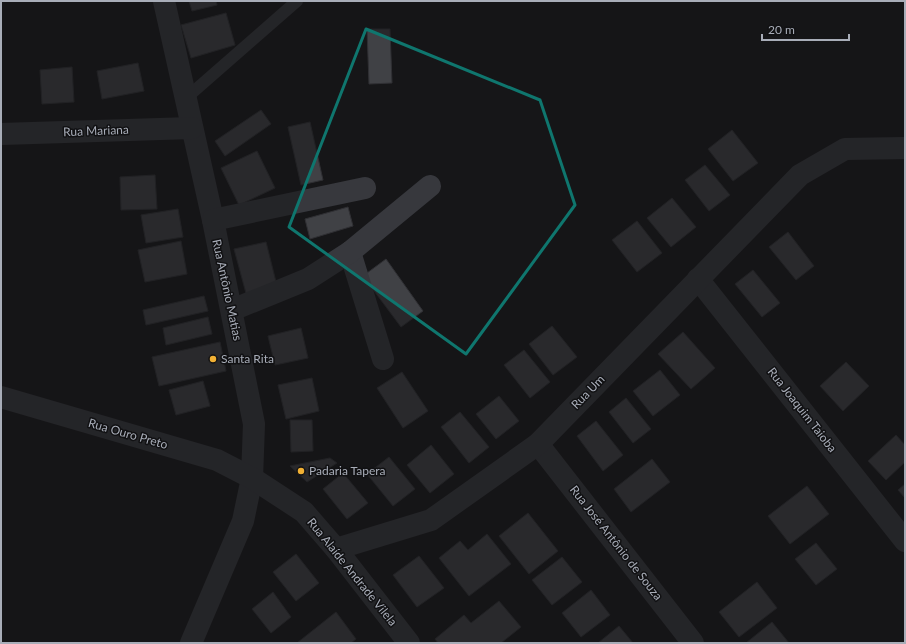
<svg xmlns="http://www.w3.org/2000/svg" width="906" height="644" viewBox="0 0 906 644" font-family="Lato,sans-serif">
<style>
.building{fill:#404145;stroke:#303034}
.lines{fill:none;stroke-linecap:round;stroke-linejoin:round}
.service{stroke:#37383d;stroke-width:12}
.minor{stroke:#37383d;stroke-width:22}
.marked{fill:none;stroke:#0f766e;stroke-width:3;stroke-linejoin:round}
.poi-dot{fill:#f2b134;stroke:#111113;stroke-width:1.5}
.labels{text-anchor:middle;stroke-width:3;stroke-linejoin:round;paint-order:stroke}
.street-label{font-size:12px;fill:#a8adb8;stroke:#111113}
.poi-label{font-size:12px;fill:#a8adb8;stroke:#111113;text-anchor:start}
</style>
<rect width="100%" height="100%" fill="#161618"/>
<g class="building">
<polygon points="189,1 216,1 217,5 192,11"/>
<polygon points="226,13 235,45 191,58 181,25"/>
<polygon points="367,29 390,29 392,83 369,84"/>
<polygon points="138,63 144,91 102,99 97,71"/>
<polygon points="72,67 74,102 42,104 40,70"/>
<polygon points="261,110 271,124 225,156 215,141"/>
<polygon points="310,122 323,180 301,185 288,127"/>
<polygon points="732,130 758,163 733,181 708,149"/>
<polygon points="257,151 275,188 239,205 221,168"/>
<polygon points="705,165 730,195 709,211 685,180"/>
<polygon points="155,175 157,209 121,210 120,177"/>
<polygon points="672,198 696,227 671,247 647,218"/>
<polygon points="348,207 353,226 310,239 305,219"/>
<polygon points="178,209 183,237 146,243 141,215"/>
<polygon points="637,221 662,253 637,272 612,240"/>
<polygon points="788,232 814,266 796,280 769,247"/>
<polygon points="181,241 187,274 145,282 138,250"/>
<polygon points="266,242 277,286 247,297 234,249"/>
<polygon points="386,259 423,311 401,327 363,276"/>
<polygon points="753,270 780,303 762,317 735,284"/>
<polygon points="204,296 208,311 146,325 143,310"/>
<polygon points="208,317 212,334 166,345 163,328"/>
<polygon points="552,326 577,357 553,375 529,344"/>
<polygon points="301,328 308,358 275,365 268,336"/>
<polygon points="683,332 715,368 691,389 658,354"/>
<polygon points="220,342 226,371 159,386 152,357"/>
<polygon points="524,350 550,382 530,398 504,365"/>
<polygon points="846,362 869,386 843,411 820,386"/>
<polygon points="660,370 680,395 653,416 633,391"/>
<polygon points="402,372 428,411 403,428 377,388"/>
<polygon points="312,378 319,411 286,419 278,385"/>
<polygon points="203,381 210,406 176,415 169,390"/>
<polygon points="499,396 519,421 496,439 476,414"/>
<polygon points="626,398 651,429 633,443 609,412"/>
<polygon points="460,412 489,447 469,463 441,427"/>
<polygon points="290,420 312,420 313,451 291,452"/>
<polygon points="596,421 623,455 603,471 577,436"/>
<polygon points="896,435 905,445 905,462 886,480 868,461"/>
<polygon points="431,445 454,474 430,493 407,465"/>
<polygon points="389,457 415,489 393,506 367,474"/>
<polygon points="330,458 337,463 307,482 290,466"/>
<polygon points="652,459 670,482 631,512 614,489"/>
<polygon points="343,473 368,503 347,519 323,489"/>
<polygon points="905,484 905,498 898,490"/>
<polygon points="807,486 829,514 790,544 768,516"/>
<polygon points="528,513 558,551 529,574 499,536"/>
<polygon points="487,534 511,564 469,596 439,558 460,541 468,550"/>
<polygon points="816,543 837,569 816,585 795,559"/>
<polygon points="296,554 319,583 296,601 273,572"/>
<polygon points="419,556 444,588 417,607 393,575"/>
<polygon points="562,557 582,582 552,605 532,580"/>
<polygon points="757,582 777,608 739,637 719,612"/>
<polygon points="591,590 610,615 581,637 562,613"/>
<polygon points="273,592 291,617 271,633 252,609"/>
<polygon points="499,601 521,627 501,643 438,643 435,639 464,615 471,623"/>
<polygon points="336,612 356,639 351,643 297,643"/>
<polygon points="772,622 789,643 746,643"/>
<polygon points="619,626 633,643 598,643"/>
</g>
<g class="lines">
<polyline class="service" points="185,99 297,1"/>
<g class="minor">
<polyline points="164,1 213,220 254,424 252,478 243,521 191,643"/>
<polyline points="1,134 192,128"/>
<polyline points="213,220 365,188"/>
<polyline points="350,252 383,359"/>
<polyline points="698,279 905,541"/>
<polyline points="232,310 308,279 350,252 430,186"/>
<polyline points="1,397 217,460 252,478 304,512 336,549 409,643"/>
<polyline points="538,444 693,643"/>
<polyline points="336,549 431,520 538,444 800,175 845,149 905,148"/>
</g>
</g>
<path d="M0 0H906V644H0ZM 366,29 L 540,100 L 575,205 L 466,354 L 289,227 Z" fill="#161618" fill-opacity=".55" fill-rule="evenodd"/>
<path class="marked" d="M 366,29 L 540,100 L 575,205 L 466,354 L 289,227 Z"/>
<g class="poi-dot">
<circle cx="213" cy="359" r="4"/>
<circle cx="301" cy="471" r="4"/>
</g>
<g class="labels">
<g class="street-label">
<text transform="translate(96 131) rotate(-2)" y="4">Rua Mariana</text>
<text transform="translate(227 290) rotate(78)" y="4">Rua Antônio Matias</text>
<text transform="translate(588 392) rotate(-46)" y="4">Rua Um</text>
<text transform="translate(802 410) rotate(52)" y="4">Rua Joaquim Taioba</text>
<text transform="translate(128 434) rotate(16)" y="4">Rua Ouro Preto</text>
<text transform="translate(616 543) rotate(52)" y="4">Rua José Antônio de Souza</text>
<text transform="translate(352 572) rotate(51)" y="4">Rua Alaíde Andrade Vilela</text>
</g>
<g class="poi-label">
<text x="221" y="363">Santa Rita</text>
<text x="309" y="475">Padaria Tapera</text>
</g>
</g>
<rect width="906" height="644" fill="none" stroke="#a8adb8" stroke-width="4"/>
<path d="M762 34v6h87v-6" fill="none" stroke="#a8adb8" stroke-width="2"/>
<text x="768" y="34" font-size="12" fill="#a8adb8" stroke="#111113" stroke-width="3" paint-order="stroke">20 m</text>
</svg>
